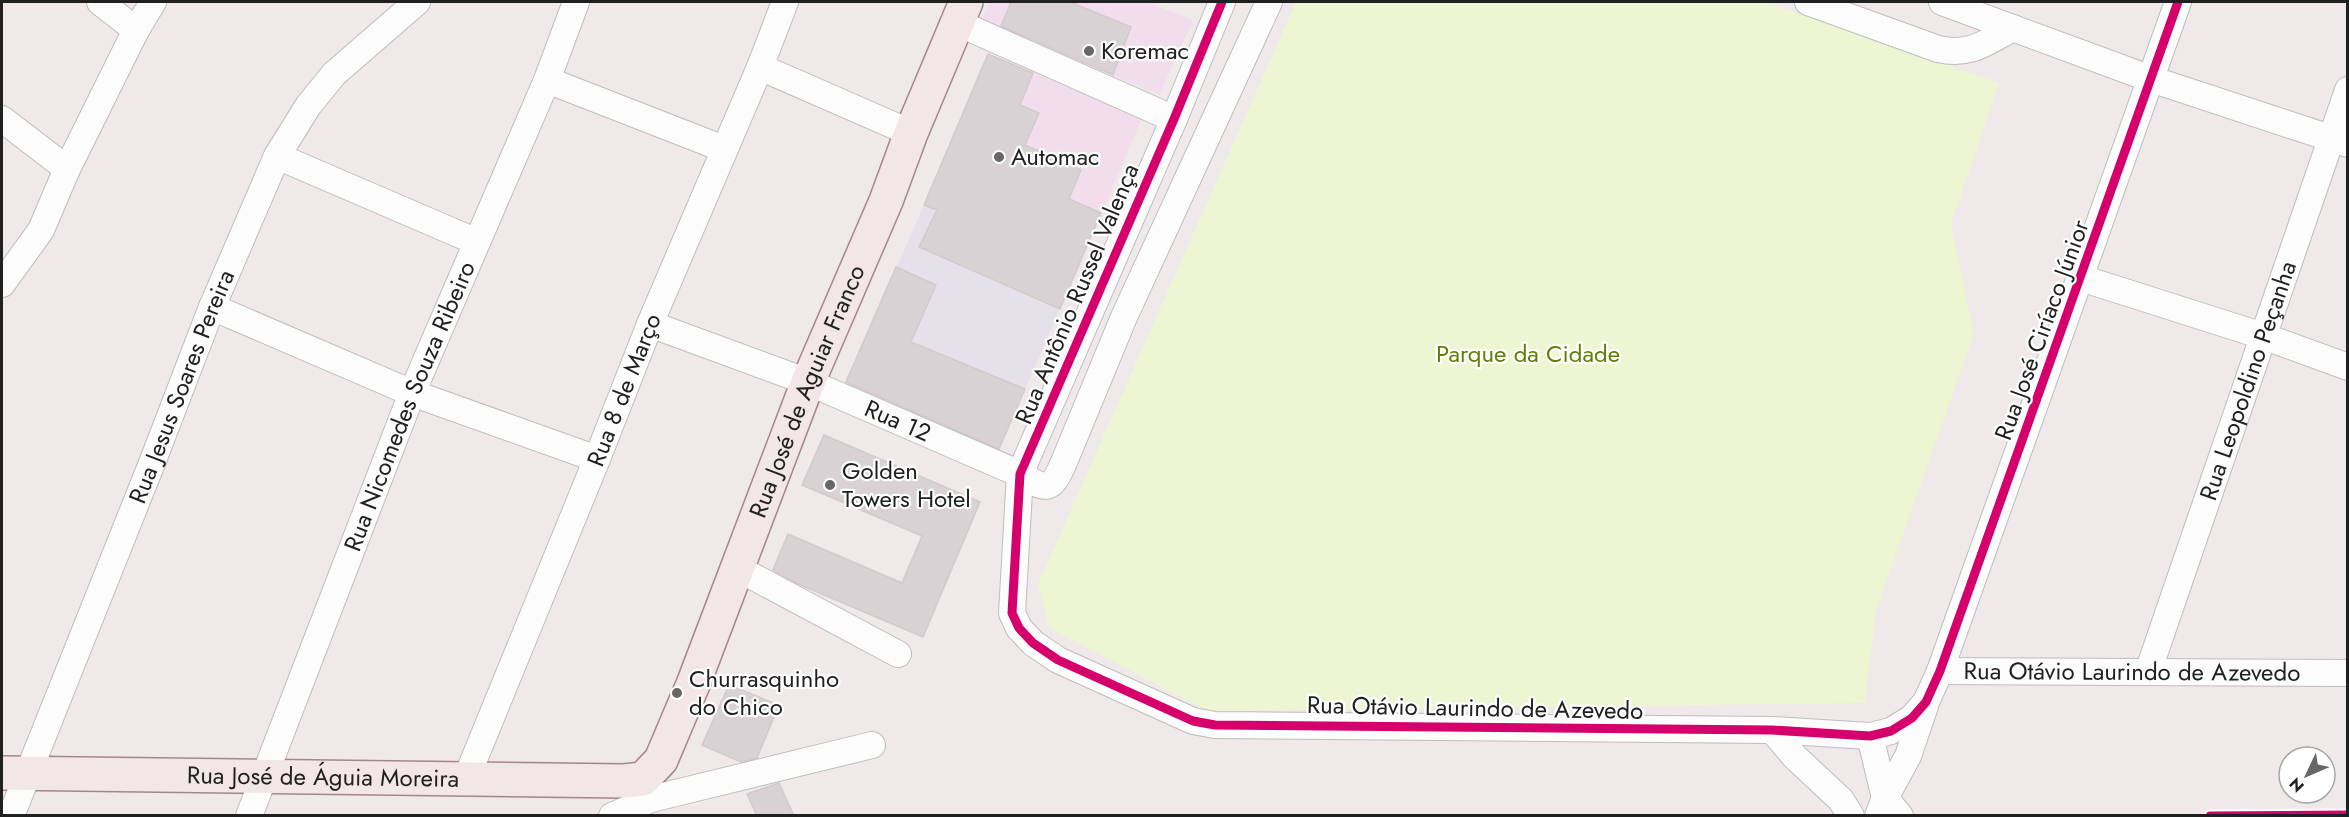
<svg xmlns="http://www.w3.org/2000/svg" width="2349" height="817" viewBox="0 0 2349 817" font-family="Jost,sans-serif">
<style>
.commercial{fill:#f1ddeb}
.industrial{fill:#e6e0eb}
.park{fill:#eef5d3}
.building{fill:#d8d2d4;stroke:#d2cacd;stroke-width:1.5}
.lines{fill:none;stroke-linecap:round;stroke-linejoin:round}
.minor-casing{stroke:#bfbcbc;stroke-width:28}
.major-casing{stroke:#a6858a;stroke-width:36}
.minor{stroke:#fdfcfc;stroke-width:26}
.major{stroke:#f2e6e8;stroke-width:33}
.cycleway-casing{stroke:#fff;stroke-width:13}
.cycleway{stroke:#d6006c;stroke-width:9}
.poi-dot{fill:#686667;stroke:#fff;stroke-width:2}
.labels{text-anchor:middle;stroke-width:4.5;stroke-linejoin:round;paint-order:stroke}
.poi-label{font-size:24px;fill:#202020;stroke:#fff;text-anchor:start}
.street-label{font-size:24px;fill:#202020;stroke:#fff}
.park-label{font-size:24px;fill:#5e7e04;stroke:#fff}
</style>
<rect width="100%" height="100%" fill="#efe9ea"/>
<g class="commercial">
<polygon points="990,2 1147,2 1193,20 1159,95 982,19"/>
<polygon points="988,54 1142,118 1077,270 924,205"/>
</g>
<polygon class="industrial" points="924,205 1077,270 998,451 845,385"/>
<polygon class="park" points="1296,2 1765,2 1999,83 1951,224 1974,334 1876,611 1865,703 1208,711 1049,628 1038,584"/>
<g class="building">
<polygon points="1011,2 1070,2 1131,27 1113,75 1001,26"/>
<polygon points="988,54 1033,73 1020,105 1039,113 1025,145 1081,170 1069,199 1101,213 1060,309 919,247 937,210 924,205"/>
<polygon points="896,267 936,285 911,342 1025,389 999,449 846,382"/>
<polygon points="824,435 980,502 923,637 796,583 773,570 788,534 902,583 922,536 802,485"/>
<polygon points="729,685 779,705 757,758 741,762 702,745"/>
<polygon points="779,783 794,816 757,816 747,794"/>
</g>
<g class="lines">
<defs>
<g id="minor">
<polyline points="100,2 136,30"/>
<polyline points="1222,2 1174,119 1020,474 1012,613 1019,628 1033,643 1058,660 1193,721 1215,725 1772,730 1870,736 1891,731 1912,718 1926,702 1940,671 2178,2"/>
<path d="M 1808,2 L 1938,49 C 1971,56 1985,43 2013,28"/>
<polyline points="1942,2 2151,79 2348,144"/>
<polyline points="958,23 1174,119"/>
<polyline points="760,67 911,133"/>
<polyline points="547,80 724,149"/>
<polyline points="2,119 67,169"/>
<polyline points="277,156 477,242"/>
<polyline points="2081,278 2263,336 2348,367"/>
<polyline points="2,284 41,230 67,169 136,30 153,2"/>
<polyline points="212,307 412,393 597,459"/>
<path id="s1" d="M 650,324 L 808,382 L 1020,474 C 1047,491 1051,492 1064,462 L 1124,317 L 1269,2"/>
<polyline points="737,568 898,654"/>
<path id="s2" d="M 1940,671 L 2348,673"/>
<path id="s3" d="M 2148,672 L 2348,90"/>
<polyline points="1772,730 1795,757 1841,800 1851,816"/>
<polyline points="1870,736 1885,798 1900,816"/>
<path id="s4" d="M 466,779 L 597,459 L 650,324 L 760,67 L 785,2"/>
<path id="s5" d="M 11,816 L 152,463 L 212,307 L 277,156 L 308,106 L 334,74 L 417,2"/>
<path id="s6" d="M 249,816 L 412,393 L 547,80 L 576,2"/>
<polyline points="612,816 651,799 872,745"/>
<polyline points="1878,816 1885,798 1908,756 1925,706"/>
</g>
<g id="major">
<path id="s7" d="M 2,773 L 624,781 L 643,779 L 661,760 L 694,682 L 808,382 L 886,201 L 911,133 L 966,2"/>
</g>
</defs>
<use href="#minor" class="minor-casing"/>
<use href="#major" class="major-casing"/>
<use href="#minor" class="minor"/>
<use href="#major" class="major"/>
<defs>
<g id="cycleway">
<polyline points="1222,2 1174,119 1020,474 1012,613 1019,628 1033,643 1058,660 1193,721 1215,725 1772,730 1870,736 1891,731 1912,718 1926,702 1940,671 2178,2"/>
<polyline points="2210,816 2348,815"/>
</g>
</defs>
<use href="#cycleway" class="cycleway-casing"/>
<use href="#cycleway" class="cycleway"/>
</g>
<g class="poi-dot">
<circle cx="1089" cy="51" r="6"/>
<circle cx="999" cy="157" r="6"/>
<circle cx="830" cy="485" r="6"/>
<circle cx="677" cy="693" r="6"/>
</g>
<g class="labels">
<g class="poi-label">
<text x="1101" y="59">Koremac</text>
<text x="1011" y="165">Automac</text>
<text x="842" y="479">Golden<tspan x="842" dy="28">Towers Hotel</tspan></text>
<text x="689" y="687">Churrasquinho<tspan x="689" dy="28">do Chico</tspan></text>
</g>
<g class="street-label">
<text transform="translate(1077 294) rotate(-67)" y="8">Rua Antônio Russel Valença</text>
<text transform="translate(2042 330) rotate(-70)" y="8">Rua José Ciríaco Júnior</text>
<text dy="8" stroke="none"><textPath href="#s3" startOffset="308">Rua Leopoldino Peçanha</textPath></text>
<text dy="8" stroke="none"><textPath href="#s5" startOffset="462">Rua Jesus Soares Pereira</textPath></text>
<text dy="8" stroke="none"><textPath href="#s4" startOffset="420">Rua 8 de Março</textPath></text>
<text dy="8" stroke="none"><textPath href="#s7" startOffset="1064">Rua José de Aguiar Franco</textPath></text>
<text dy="8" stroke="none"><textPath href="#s6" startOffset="440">Rua Nicomedes Souza Ribeiro</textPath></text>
<text dy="8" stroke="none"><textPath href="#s1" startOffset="266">Rua 12</textPath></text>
<text dy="8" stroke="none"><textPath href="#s2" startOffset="192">Rua Otávio Laurindo de Azevedo</textPath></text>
<text transform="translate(1475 708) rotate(1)" y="8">Rua Otávio Laurindo de Azevedo</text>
<text dy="8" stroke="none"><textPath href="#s7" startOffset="321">Rua José de Águia Moreira</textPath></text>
</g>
<g class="park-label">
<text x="1528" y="362">Parque da Cidade</text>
</g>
</g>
<rect width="2349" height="817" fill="none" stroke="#202020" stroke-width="6"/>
<g transform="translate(2307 775) rotate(226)"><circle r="28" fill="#ffffff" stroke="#a6a6a6" stroke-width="1.5"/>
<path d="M0-4.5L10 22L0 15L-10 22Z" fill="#686667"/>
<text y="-9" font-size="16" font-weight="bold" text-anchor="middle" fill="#202020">N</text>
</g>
</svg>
